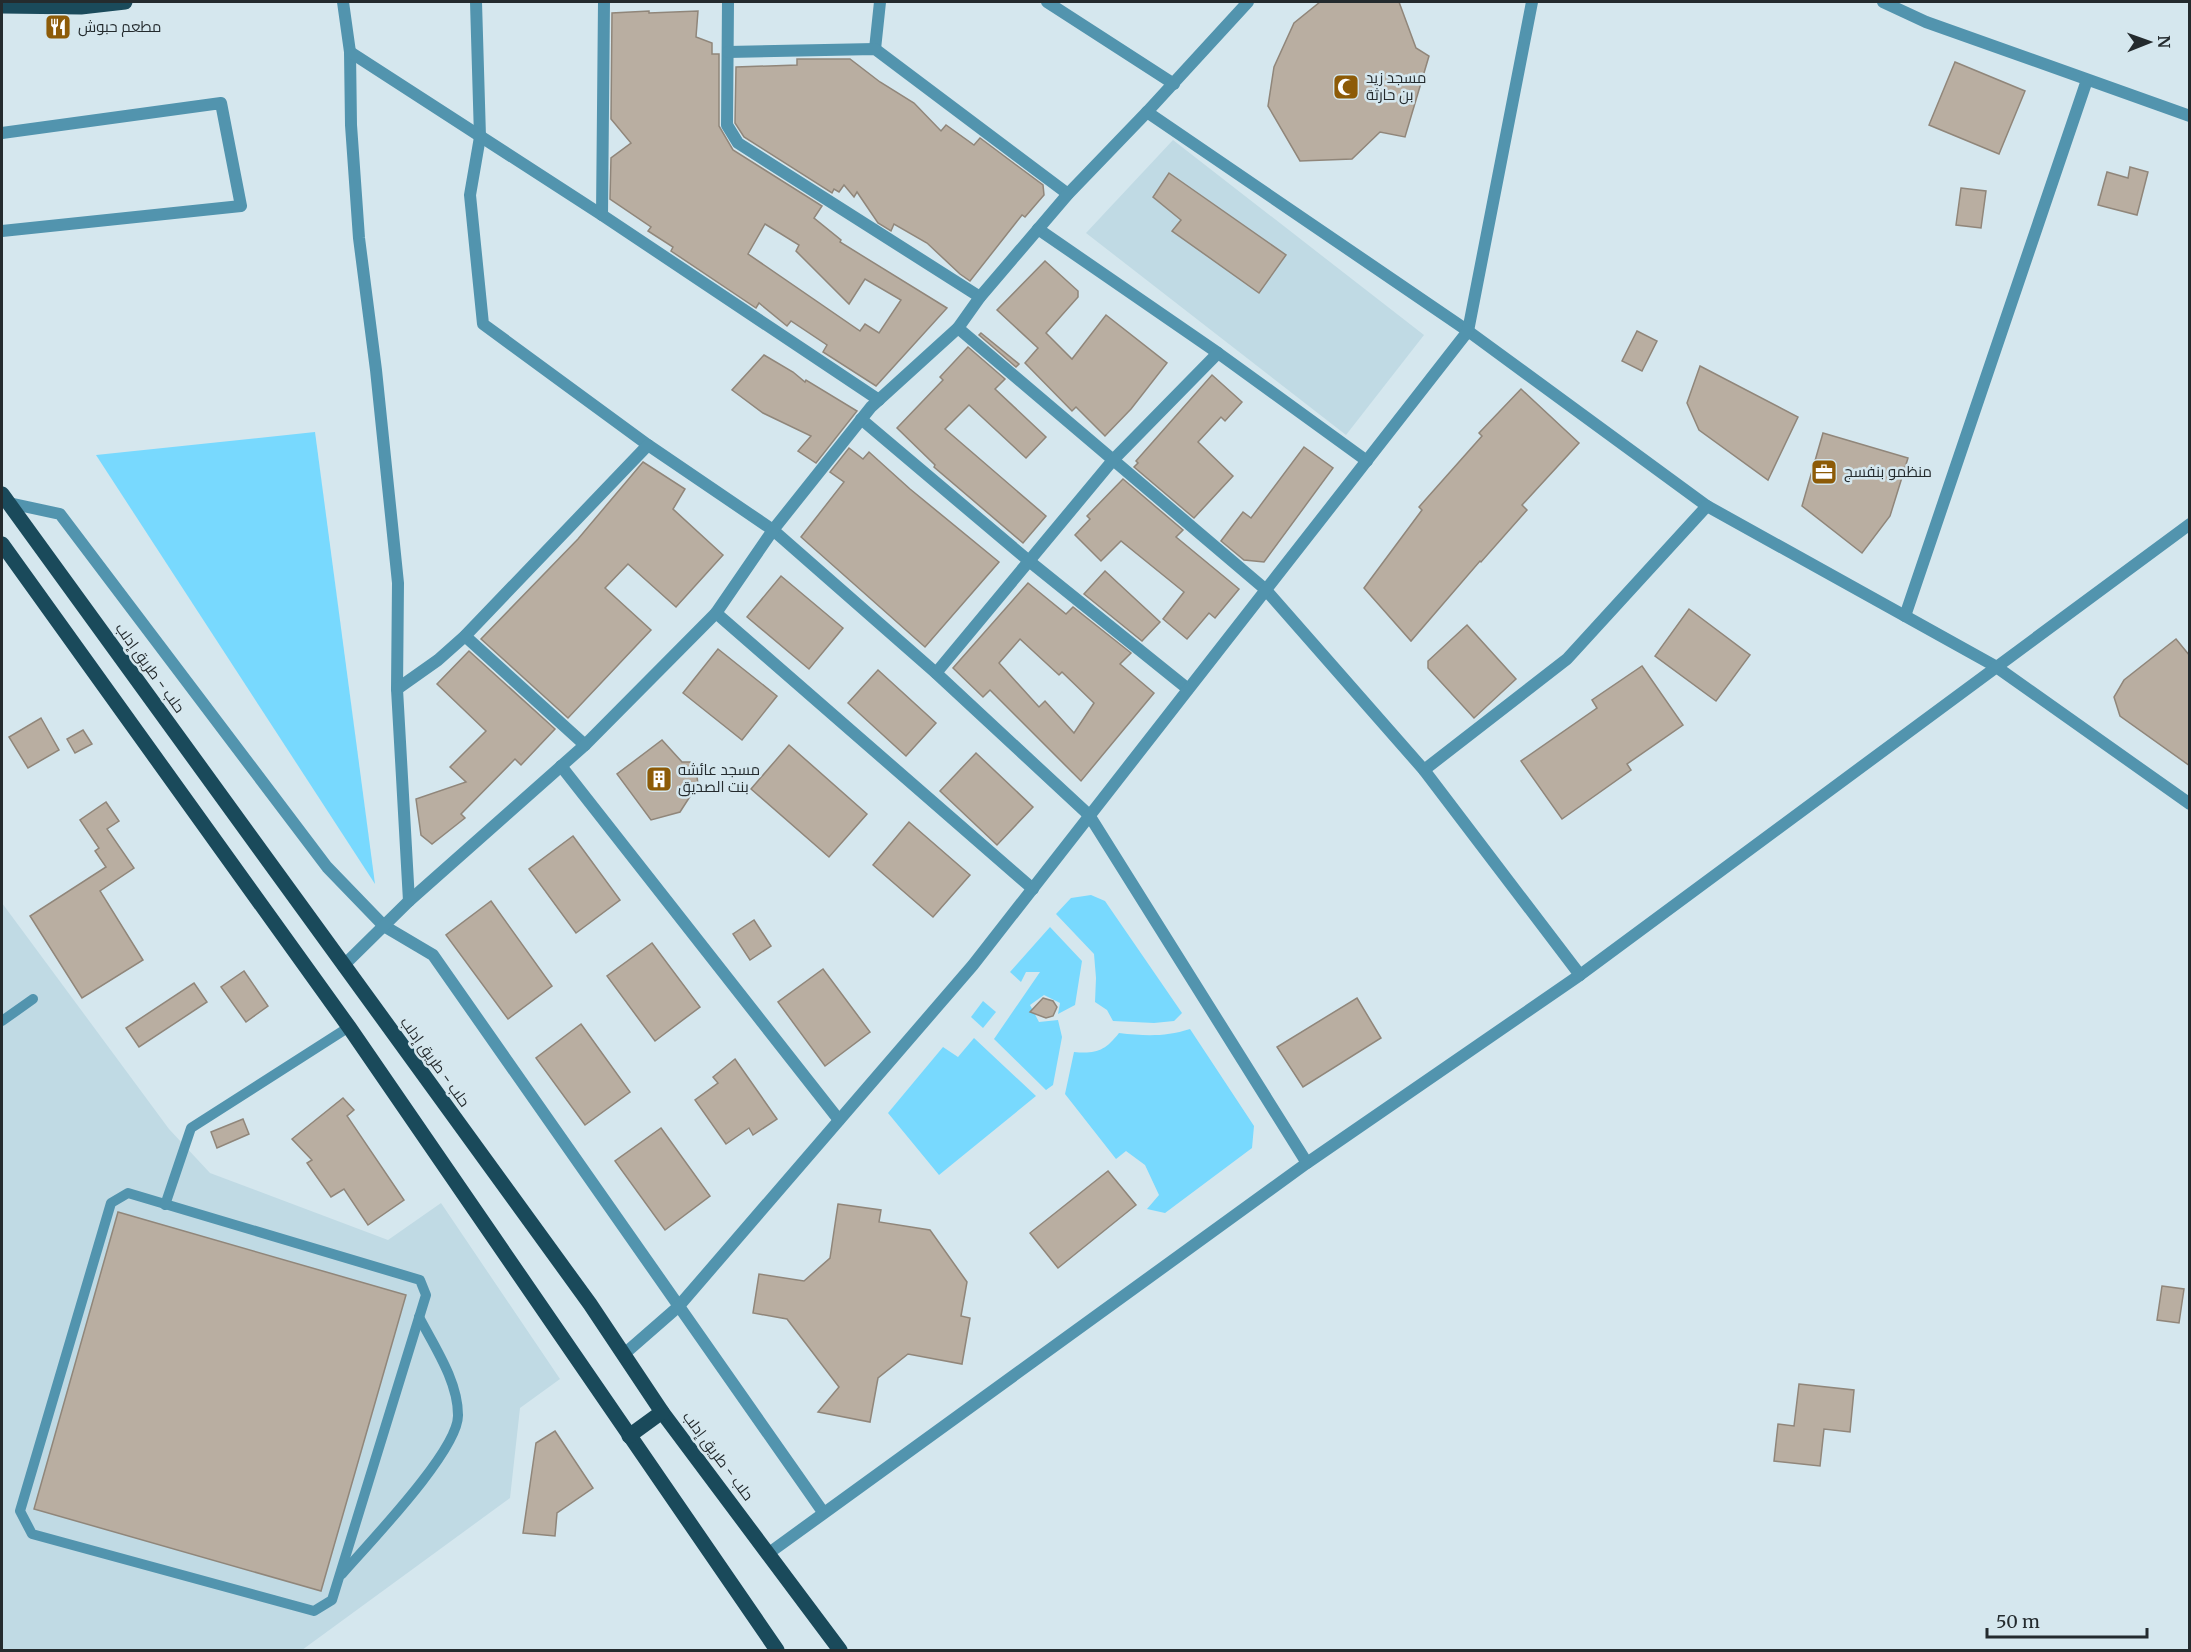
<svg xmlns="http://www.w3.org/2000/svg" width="2191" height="1652" viewBox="0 0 2191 1652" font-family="Merriweather,Cairo,serif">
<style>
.built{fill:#c0dae4}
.green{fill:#78d9fe}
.building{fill:#b9aea1;stroke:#90867a;stroke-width:1.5;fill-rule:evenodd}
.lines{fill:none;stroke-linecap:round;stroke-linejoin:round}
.lane{stroke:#5294ae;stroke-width:10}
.street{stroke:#5294ae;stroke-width:12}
.primary{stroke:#1a4a5b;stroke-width:15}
.labels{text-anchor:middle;stroke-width:5;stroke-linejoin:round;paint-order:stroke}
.poi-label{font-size:15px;fill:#242b2e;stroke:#d5e7ee;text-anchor:start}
.street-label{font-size:15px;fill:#242b2e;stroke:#d5e7ee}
</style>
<rect width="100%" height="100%" fill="#d5e7ee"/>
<g class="built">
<polygon points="1173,140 1424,335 1346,435 1086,233"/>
<polygon points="2,903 169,1129 210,1173 388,1240 441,1203 560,1379 520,1408 510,1498 302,1650 2,1650"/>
</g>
<g class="green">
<polygon points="315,432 375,884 96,455"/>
<polygon points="1091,895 1105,901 1182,1013 1174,1021 1154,1023 1113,1021 1107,1010 1095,1002 1096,978 1094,954 1056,914 1071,898"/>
<polygon points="1050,927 1082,961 1075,1005 1058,1014 1060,1003 1044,995 1030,1005 1039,1022 1058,1020 1062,1037 1053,1085 1046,1090 994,1039 1040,972 1026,972 1021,982 1010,972"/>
<polygon points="983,1001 996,1012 983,1028 971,1017"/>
<path d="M 1190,1029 L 1254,1126 L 1252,1148 L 1165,1213 L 1147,1209 L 1159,1195 L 1145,1165 L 1126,1151 L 1116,1159 L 1065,1094 L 1074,1052 C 1096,1054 1105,1051 1119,1033 C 1145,1036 1165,1037 1190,1029 Z"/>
<polygon points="974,1038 1036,1096 939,1175 888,1113 943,1047 958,1057"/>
</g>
<g class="building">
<polygon points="1320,2 1399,2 1416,48 1429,56 1405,137 1380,132 1352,159 1300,161 1268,106 1274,67 1294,23"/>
<path d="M 649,11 L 649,13 L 698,11 L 696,37 L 712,43 L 712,54 L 719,54 L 719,126 L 733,150 L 822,206 L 814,218 L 841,240 L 840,242 L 947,308 L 876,386 L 823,352 L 827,345 L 791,321 L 787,326 L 759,303 L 756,308 L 671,251 L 673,247 L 648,231 L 651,227 L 610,199 L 611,158 L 631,143 L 611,119 L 612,13 ZM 765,224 L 799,245 L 796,251 L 849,304 L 865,279 L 901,300 L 879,333 L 865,324 L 860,331 L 748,254 Z"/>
<polygon points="797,59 850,59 880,82 914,103 941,131 946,125 974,145 980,138 1043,185 1044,195 1025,217 1022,215 970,281 960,274 927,243 894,224 891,231 878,223 857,192 854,197 844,185 839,192 834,189 832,193 744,137 735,123 736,67 797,65"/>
<polygon points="1955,62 2025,91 1999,154 1929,125"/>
<polygon points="2130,167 2148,172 2137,215 2098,205 2107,172 2128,178"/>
<polygon points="1169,173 1286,255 1259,293 1172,231 1181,220 1153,197"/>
<polygon points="1961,188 1986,191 1981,228 1956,225"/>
<polygon points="1045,261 1078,291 1078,297 1046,333 1072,359 1106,315 1167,363 1131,409 1105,436 1076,407 1072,411 1025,363 1038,348 997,310"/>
<polygon points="1637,331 1657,341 1642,371 1622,361"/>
<polygon points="981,333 1019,364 1016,367 979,335"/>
<polygon points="968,347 1005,379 995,389 1046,437 1026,458 969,405 945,429 1046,516 1023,543 934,467 935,465 897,428 943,380 940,377"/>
<polygon points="764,355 793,372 805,382 806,380 857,411 816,463 798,451 811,436 763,413 732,390"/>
<polygon points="1700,366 1798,417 1768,480 1699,430 1687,403"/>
<polygon points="1212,375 1242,402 1225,421 1221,417 1198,442 1233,476 1194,518 1134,467 1138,463 1136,461"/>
<polygon points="1521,389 1579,443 1522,505 1527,510 1481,562 1480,561 1411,641 1364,588 1422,510 1419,507 1482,436 1479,433"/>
<polygon points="1823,433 1908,458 1890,516 1862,553 1802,506"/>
<polygon points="1304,447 1333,468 1264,562 1244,560 1221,541 1243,512 1251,518"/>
<polygon points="849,448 863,459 869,452 910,489 999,562 925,647 801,537 844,482 830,472"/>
<polygon points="643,462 685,489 673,509 723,555 676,607 628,564 605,588 651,630 568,718 481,639 578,539"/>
<polygon points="1123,479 1183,530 1176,537 1239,589 1215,618 1209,613 1187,639 1163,619 1184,592 1121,541 1101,561 1075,535 1090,519 1087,516"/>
<polygon points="1105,571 1160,622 1142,641 1084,594"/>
<polygon points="781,576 843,628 809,669 747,617"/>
<path d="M 1028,583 L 1066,614 L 1073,607 L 1131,653 L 1120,664 L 1154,693 L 1081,781 L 990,690 L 983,697 L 953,668 ZM 1020,639 L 1059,675 L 1062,672 L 1094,703 L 1074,733 L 1045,701 L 1039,707 L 999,663 Z"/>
<polygon points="1689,609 1750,655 1716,701 1655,656"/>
<polygon points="1467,625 1516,679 1474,718 1428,668 1428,661"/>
<polygon points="2176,639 2190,656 2190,766 2120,716 2114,697 2124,680"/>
<polygon points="718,649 777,696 742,740 683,693"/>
<polygon points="469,651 555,729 521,765 515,759 461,814 465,818 432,844 421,835 416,799 466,782 450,767 486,731 437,684"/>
<polygon points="1642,666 1683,725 1627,764 1631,770 1562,819 1521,761 1597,708 1592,700"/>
<polygon points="878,670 936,723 906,756 848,703"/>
<polygon points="41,718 59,750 28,768 9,737"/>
<polygon points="83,730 92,744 75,753 67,739"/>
<polygon points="662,740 682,762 695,762 698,784 680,812 651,820 617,774"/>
<polygon points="789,745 867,814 829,857 751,789"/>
<polygon points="976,753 1033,807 997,845 940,791"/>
<polygon points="106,802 119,821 107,829 134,868 100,891 143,960 82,998 30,916 106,867 95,851 99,848 80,820"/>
<polygon points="909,822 970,875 933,917 873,865"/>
<polygon points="573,836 620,900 576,933 529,869"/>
<polygon points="491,901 552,986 508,1019 446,935"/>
<polygon points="754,920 771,946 750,960 733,934"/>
<polygon points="652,943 700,1007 655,1041 607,976"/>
<polygon points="823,969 870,1032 825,1066 778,1002"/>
<polygon points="244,971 268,1006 246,1022 221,987"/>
<polygon points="194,983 207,1002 139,1047 126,1028"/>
<polygon points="1043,998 1053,1001 1057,1007 1053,1016 1046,1018 1030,1012"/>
<polygon points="1357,998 1381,1038 1303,1087 1277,1047"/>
<polygon points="581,1024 630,1092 585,1125 536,1058"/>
<polygon points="735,1059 777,1119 753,1135 749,1128 726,1144 695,1100 718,1083 713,1077"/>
<polygon points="343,1098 354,1110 347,1116 404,1200 368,1225 344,1189 331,1197 307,1163 312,1160 292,1139"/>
<polygon points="243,1119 249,1134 217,1148 211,1132"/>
<polygon points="661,1128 710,1196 665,1230 615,1161"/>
<polygon points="1108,1171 1136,1205 1058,1268 1030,1233"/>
<polygon points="838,1204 881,1210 879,1222 930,1230 967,1282 961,1316 970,1318 962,1364 908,1354 878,1378 870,1422 818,1412 839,1387 787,1319 753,1313 759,1274 804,1281 830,1258"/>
<polygon points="118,1212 406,1295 321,1591 34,1509"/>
<polygon points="2162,1286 2184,1289 2179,1323 2157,1320"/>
<polygon points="1799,1384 1854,1390 1850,1432 1824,1429 1820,1466 1774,1461 1778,1424 1794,1426"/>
<polygon points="555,1431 593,1488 557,1513 555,1536 523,1533 536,1443"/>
</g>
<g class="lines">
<g class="lane">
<polyline points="2,1021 33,999"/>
<polygon points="128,1193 420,1280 426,1295 332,1600 314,1611 32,1534 20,1511 111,1203"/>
<polyline points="165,1205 191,1128 349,1027"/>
<path d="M 342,1574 C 368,1544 459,1450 458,1415 C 458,1381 434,1346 419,1317"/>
</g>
<g class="street">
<polyline points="343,2 350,52 351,125 359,238 376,370 398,583 397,689 409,901"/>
<polyline points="476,2 480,137 470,195 483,324 648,445 773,530 936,673 1089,815 1307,1163"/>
<polyline points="728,2 727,125 738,143 980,297"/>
<polyline points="1047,2 1174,84"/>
<polyline points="1883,2 1926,22 2190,116"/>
<polyline points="875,49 880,2"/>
<polyline points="350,52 602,215 879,400"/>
<polyline points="728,52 875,49 1068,194"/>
<polyline points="1147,112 1468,331 1707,506 1995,666 2190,804"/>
<polyline points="2,133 221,103 241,206 2,231"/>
<polyline points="602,215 604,2"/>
<polyline points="1038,229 1218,353 1367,461"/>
<polyline points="958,328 1265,589 1424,770 1567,659 1707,506"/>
<polyline points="861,419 1029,561 1188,689"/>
<polyline points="9,503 60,514 327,867 384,926 433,955 823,1512"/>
<polyline points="716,613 1033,889"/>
<polyline points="1905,616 2087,80"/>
<polyline points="465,636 585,745"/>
<polyline points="936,673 1113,460 1218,353"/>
<polyline points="397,689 438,660 465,636 648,445"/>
<polyline points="561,766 839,1120"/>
<polyline points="1424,770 1580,975"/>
<polyline points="343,966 409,901 585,745 716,613 773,530 871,407 958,328 980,297 1068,194 1147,112 1248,2"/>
<polyline points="623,1355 678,1307 973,965 1468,331 1532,2"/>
<polyline points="769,1553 1307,1163 1580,975 2190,524"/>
</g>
<g class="primary">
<polyline points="2,6 81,7 125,2"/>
<polyline points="2,494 590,1304 662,1412 840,1650"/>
<polyline points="2,544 349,1027 777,1650"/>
<polyline points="629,1436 662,1412"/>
</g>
</g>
<defs>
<symbol id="restaurant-square" viewBox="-11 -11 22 22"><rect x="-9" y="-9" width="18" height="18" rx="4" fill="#8d5b07" stroke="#d5e7ee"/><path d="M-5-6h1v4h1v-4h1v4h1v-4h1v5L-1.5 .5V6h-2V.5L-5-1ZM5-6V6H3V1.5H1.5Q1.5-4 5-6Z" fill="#fff"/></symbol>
<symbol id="mosque-square" viewBox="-11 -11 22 22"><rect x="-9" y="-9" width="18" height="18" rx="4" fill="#8d5b07" stroke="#d5e7ee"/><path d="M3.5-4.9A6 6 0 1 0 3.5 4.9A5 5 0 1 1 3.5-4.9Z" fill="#fff"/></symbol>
<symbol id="office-square" viewBox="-11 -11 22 22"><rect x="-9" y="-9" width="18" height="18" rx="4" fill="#8d5b07" stroke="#d5e7ee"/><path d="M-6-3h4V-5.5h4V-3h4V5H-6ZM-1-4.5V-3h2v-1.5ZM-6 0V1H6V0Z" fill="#fff"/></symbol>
<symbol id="building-square" viewBox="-11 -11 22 22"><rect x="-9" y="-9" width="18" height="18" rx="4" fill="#8d5b07" stroke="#d5e7ee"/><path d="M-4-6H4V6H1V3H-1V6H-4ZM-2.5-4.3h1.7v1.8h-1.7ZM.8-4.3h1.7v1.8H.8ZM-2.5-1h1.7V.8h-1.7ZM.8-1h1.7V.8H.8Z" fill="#fff"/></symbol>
</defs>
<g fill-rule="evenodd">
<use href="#restaurant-square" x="43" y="12" width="30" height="30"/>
<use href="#mosque-square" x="1331" y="72" width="30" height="30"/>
<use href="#office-square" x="1809" y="457" width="30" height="30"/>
<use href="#building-square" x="644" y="764" width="30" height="30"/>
</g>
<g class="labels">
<g class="poi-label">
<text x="78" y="32">مطعم حبوش</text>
<text x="1366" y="83">مسجد زيد<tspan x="1366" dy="17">بن حارثة</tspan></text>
<text x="1844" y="477">منظمو بنفسج</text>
<text x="678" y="775">مسجد عائشه<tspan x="678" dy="17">بنت الصديق</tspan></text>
</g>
<g class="street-label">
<text transform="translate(150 668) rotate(54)" y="5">حلب - طريق إدلب</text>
<text transform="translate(435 1062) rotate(54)" y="5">حلب - طريق إدلب</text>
<text transform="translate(718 1456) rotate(53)" y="5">حلب - طريق إدلب</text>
</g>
</g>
<rect width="2191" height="1652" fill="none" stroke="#242b2e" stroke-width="6"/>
<g transform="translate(2149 42) rotate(89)" stroke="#d5e7ee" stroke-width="4.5" paint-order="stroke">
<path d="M0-4.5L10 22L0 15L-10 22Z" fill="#242b2e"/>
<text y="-9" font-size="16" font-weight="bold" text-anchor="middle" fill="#242b2e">N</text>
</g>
<path d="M1987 1628v9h160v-9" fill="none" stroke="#242b2e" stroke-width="3"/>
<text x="1996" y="1628" font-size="18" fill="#242b2e" stroke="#d5e7ee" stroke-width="4.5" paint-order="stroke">50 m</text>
</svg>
